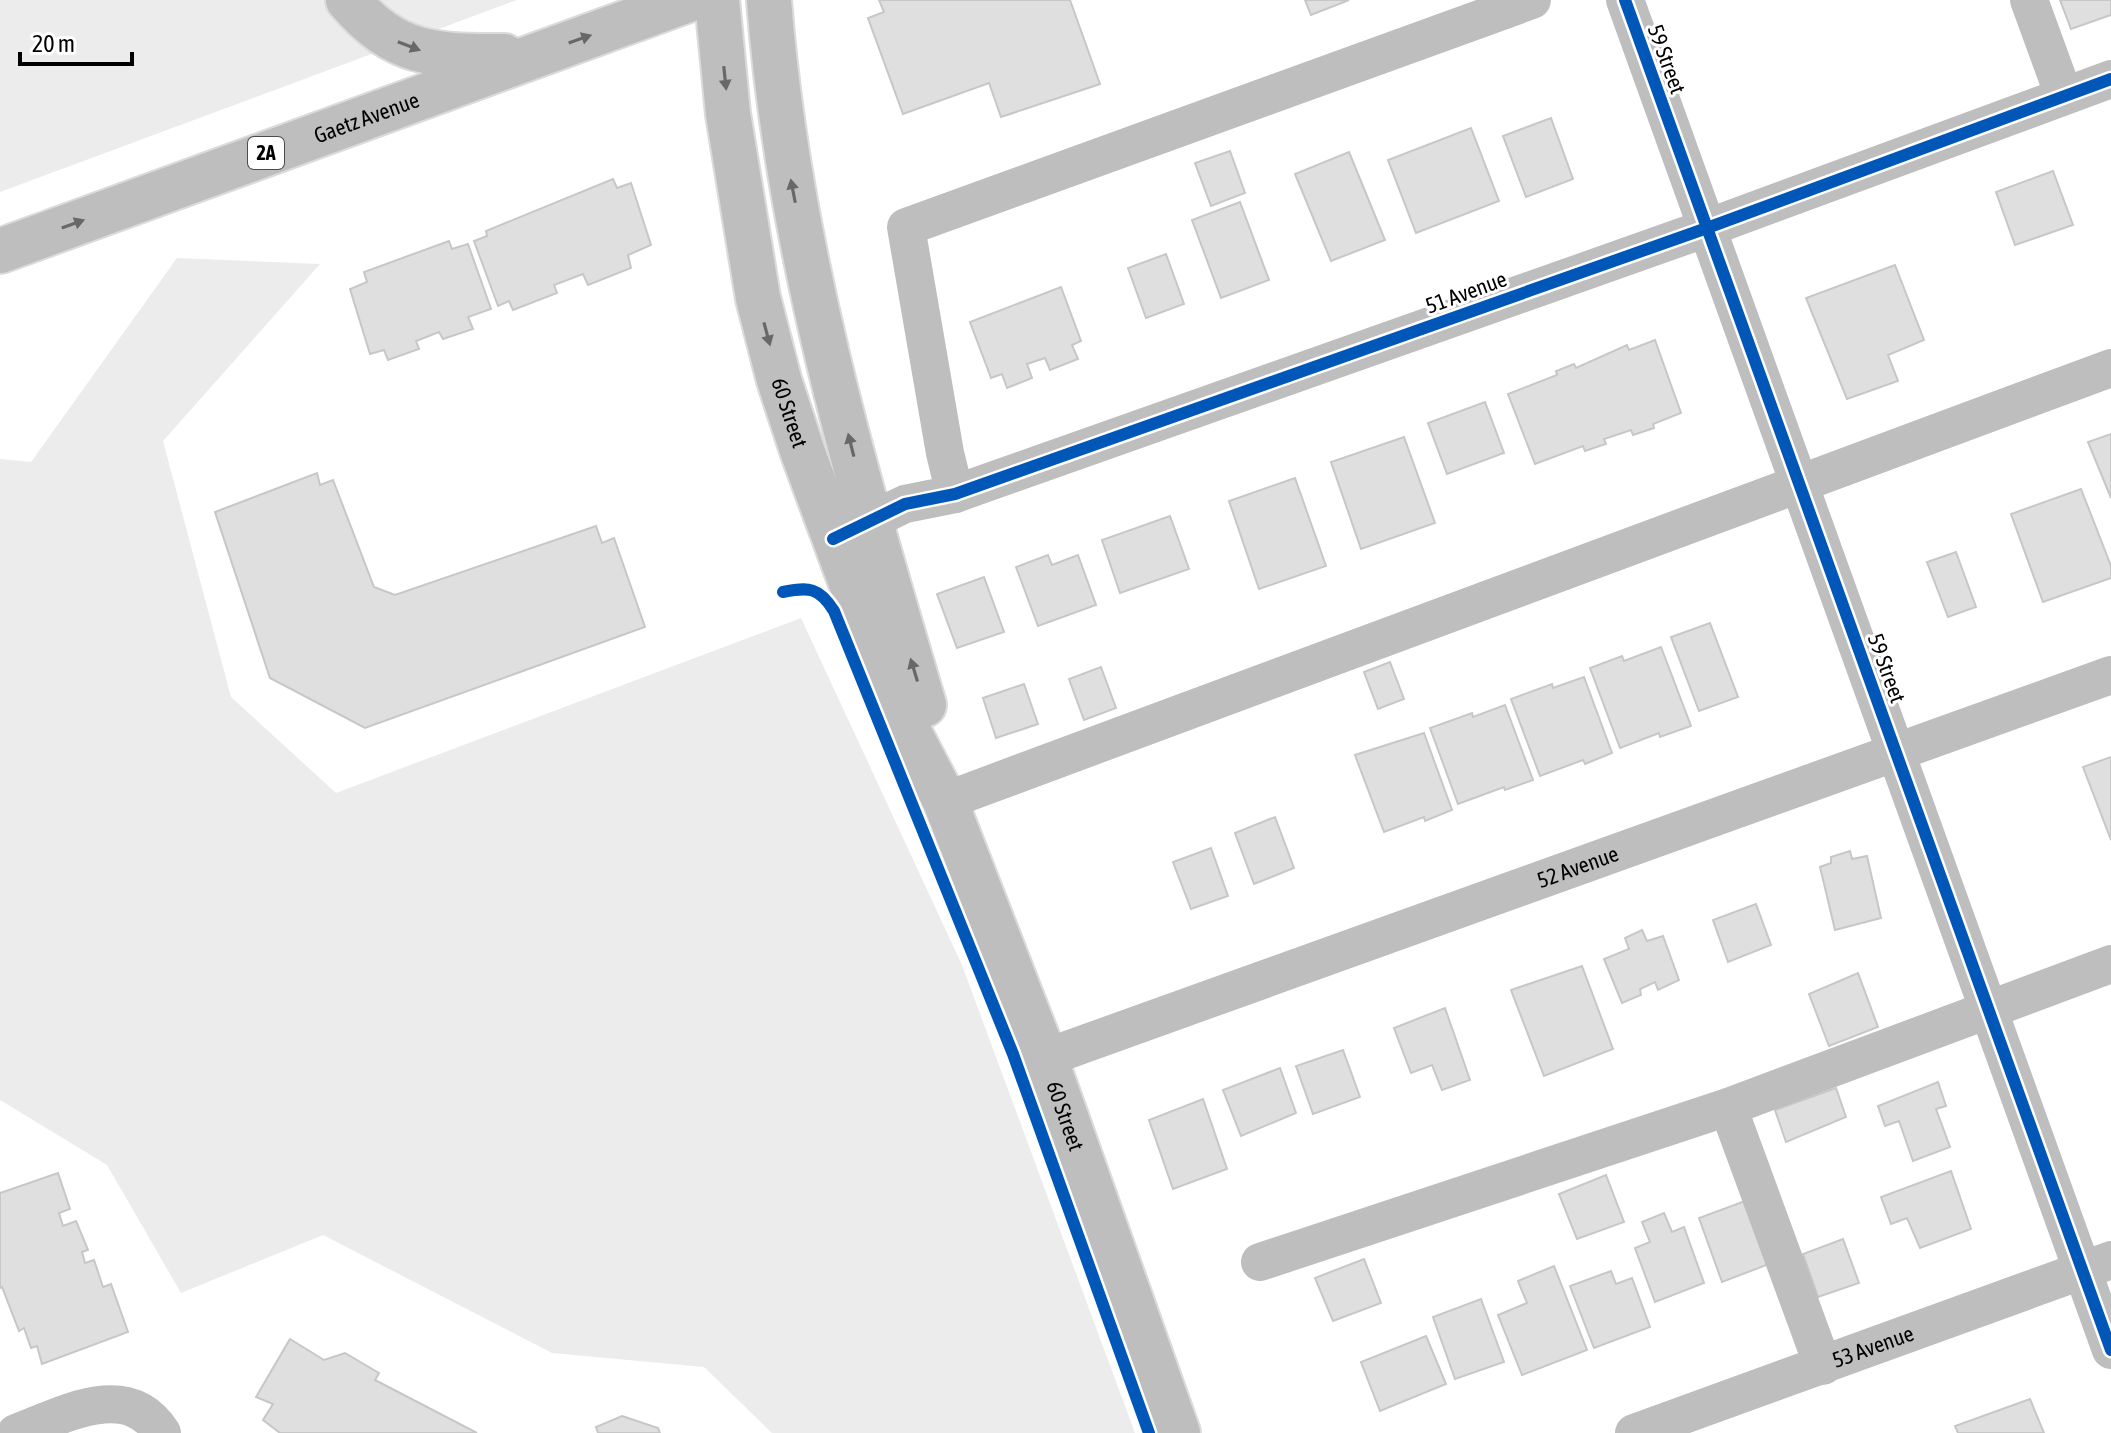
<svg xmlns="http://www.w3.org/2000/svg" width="2111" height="1433" viewBox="0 0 2111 1433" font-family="'Asap Condensed',sans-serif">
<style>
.green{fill:#ececec}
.building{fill:#dfdfdf;stroke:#c7c7c7;stroke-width:2}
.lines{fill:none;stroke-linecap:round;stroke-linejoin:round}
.major-casing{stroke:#dbdbdb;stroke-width:48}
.minor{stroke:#bebebe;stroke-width:38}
.major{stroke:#bebebe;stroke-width:44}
.cycleway-casing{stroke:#fff;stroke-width:17}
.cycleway{stroke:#0057b8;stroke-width:12}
.oneway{fill:#686868}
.labels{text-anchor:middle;stroke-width:6;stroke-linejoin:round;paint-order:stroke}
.shield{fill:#fff;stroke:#4c4c4c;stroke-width:2}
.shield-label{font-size:20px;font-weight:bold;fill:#000}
.street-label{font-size:22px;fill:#000;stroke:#fff}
</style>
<rect width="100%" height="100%" fill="#fff"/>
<g class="green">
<polygon points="0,0 517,0 0,192"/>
<polygon points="177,258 320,264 163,441 231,697 336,793 801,618 962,965 1135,1433 772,1433 704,1367 552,1353 323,1235 181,1293 107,1165 0,1100 0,459 31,462"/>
</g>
<g class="building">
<polygon points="879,0 1070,0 1100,84 1001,117 989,83 903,114 868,18 884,12"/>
<polygon points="1305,0 1349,0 1311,15"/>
<polygon points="2060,0 2111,0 2111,15 2071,29"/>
<polygon points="1551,118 1573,179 1526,197 1503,136"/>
<polygon points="1471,128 1499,201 1416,233 1388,160"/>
<polygon points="1230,151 1245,193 1211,206 1195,163"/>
<polygon points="1349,152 1385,240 1331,261 1295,174"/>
<polygon points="2053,171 2073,225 2015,245 1996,192"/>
<polygon points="613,179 617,188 631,183 651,245 628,255 631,268 588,285 583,274 554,285 557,293 513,310 509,301 498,306 474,241 487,236 486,231"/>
<polygon points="1240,202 1269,280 1221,298 1192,220"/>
<polygon points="449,241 452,249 468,244 491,309 468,317 473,329 443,339 439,332 416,341 419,349 388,360 384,350 370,354 350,289 367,282 364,272"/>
<polygon points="1166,254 1184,304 1146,318 1128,268"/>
<polygon points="1895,265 1924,340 1888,355 1898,381 1847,399 1806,298"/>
<polygon points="1061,287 1081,341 1072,345 1078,359 1050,370 1045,358 1027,364 1032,378 1007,388 1002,374 991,378 970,322"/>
<polygon points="1655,340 1681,413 1653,424 1654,428 1633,435 1631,430 1604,439 1606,444 1585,451 1583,446 1535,464 1508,394 1557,375 1556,371 1574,364 1576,368 1627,345 1629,350"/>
<polygon points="1485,402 1504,453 1447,474 1428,423"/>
<polygon points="2111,434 2111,498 2088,442"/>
<polygon points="1404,437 1435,523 1361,549 1331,462"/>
<polygon points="317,473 320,485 333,480 374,587 395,595 596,526 602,543 614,538 645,627 365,728 270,678 215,512"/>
<polygon points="1295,478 1326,566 1259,589 1229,501"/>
<polygon points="2081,489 2111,566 2111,578 2043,602 2011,514"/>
<polygon points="1170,516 1189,569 1120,593 1102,540"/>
<polygon points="1956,552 1976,607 1948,617 1927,562"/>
<polygon points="1048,555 1052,565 1078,555 1096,605 1038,626 1016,567"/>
<polygon points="984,577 1004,632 957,648 937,594"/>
<polygon points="1710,623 1738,697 1699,711 1671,637"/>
<polygon points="1661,647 1691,726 1660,737 1659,733 1620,748 1590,668 1622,656 1624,661"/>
<polygon points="1390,662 1404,699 1378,709 1364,672"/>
<polygon points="1101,667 1116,708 1084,720 1069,679"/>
<polygon points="1584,677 1612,753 1585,764 1583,760 1540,776 1511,699 1552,684 1553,688"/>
<polygon points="1024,684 1038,724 996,738 983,698"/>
<polygon points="1505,705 1533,780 1505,790 1504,787 1458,804 1430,728 1472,713 1473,717"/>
<polygon points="1424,733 1452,810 1425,821 1424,817 1384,832 1355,755"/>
<polygon points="2111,757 2111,840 2083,767"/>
<polygon points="1275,817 1294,868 1254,884 1235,833"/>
<polygon points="1211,848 1228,896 1191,909 1173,862"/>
<polygon points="1850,851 1852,859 1867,856 1881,918 1835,930 1820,867 1831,863 1831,857"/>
<polygon points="1756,904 1771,945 1728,962 1713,920"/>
<polygon points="1642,930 1647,941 1663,936 1679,980 1658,990 1655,982 1640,989 1641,995 1622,1003 1604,959 1629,949 1625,938"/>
<polygon points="1582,966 1613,1049 1544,1076 1511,990"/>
<polygon points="1858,973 1878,1027 1829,1046 1809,994"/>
<polygon points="1445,1008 1470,1080 1442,1090 1432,1065 1411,1073 1394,1028"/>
<polygon points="1343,1050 1360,1097 1313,1114 1296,1066"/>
<polygon points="1280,1068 1296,1113 1241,1136 1223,1090"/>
<polygon points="1938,1082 1946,1106 1936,1109 1950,1147 1913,1161 1899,1121 1885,1126 1878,1106"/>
<polygon points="1836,1088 1846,1117 1786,1142 1775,1110"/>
<polygon points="1203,1099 1227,1169 1173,1189 1149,1120"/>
<polygon points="1951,1171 1971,1229 1920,1248 1907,1218 1891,1224 1881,1197"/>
<polygon points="58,1173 70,1209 59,1213 63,1226 76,1221 88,1250 82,1252 85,1263 94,1260 103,1287 111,1284 128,1332 42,1364 37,1346 31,1348 24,1328 19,1331 2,1287 0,1288 0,1193"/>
<polygon points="1606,1175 1624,1222 1577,1239 1559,1194"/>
<polygon points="1745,1201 1769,1264 1722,1282 1699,1218"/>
<polygon points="1664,1213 1672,1232 1684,1227 1704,1283 1655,1302 1635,1248 1650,1242 1642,1222"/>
<polygon points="1843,1239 1859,1283 1818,1297 1803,1254"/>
<polygon points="1364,1259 1381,1303 1333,1321 1315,1278"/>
<polygon points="1554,1266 1587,1350 1522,1375 1498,1315 1527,1303 1518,1281"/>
<polygon points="1611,1271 1616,1284 1632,1278 1650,1327 1594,1348 1570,1286"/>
<polygon points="1481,1299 1504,1362 1455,1379 1433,1317"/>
<polygon points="1426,1336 1446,1384 1380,1411 1361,1362"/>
<polygon points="290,1339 324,1360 345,1353 379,1373 375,1380 477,1433 280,1433 263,1420 273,1404 256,1397"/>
<polygon points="2030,1399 2044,1433 1958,1433 1955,1426"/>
<polygon points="622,1416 658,1428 660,1433 598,1433 596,1427"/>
</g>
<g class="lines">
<defs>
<g id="major">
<path d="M 348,0 C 396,56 434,56 504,56"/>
<path id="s3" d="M 717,0 L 728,114 L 758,298 L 779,380 L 803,453 L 899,713 L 945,801 L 1045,1058 L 1178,1433"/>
<path d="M 769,0 C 787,241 855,474 924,705"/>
<path id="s4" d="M 0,251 L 688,0"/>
</g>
</defs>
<use href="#major" class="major-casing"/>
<g class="minor">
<polyline points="1625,0 2111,1350"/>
<polyline points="2029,0 2064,96"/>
<polyline points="955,494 945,453 906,227 1532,0"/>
<polyline points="843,534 905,504 955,494 1707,228 2111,79"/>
<polyline points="945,801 2111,368"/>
<path id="s1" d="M 1045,1058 L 2111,675"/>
<polyline points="1728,1107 1823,1366"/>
<polyline points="1260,1262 1728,1107 2111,964"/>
<path d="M 16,1433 C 62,1416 127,1378 162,1433"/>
<path id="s2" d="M 1634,1433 L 2111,1260"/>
</g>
<use href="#major" class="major"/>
<defs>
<g id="cycleway">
<polyline points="1625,0 2111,1350"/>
<polyline points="833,539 905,504 955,494 1707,228 2111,79"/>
<path d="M 783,592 C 809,587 819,587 834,611 L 1013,1054 L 1149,1433"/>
</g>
</defs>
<use href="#cycleway" class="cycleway-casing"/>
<use href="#cycleway" class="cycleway"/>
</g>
<defs><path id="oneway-solid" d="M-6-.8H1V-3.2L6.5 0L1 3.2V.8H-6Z" transform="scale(2)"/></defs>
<g class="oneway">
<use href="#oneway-solid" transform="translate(580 39) rotate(-19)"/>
<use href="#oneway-solid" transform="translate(409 46) rotate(21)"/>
<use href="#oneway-solid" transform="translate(725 78) rotate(84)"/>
<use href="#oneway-solid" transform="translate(793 191) rotate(-101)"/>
<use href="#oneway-solid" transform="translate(73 224) rotate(-20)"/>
<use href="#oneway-solid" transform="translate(767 334) rotate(75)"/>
<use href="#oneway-solid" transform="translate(851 445) rotate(-104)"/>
<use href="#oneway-solid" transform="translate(914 670) rotate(-107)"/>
</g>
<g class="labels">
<rect class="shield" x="248" y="137" width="36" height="32" rx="6"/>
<g class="shield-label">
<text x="266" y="160">2A</text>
</g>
<g class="street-label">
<text transform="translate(1667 59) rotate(70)" y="8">59 Street</text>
<text dy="8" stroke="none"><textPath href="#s4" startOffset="390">Gaetz Avenue</textPath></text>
<text transform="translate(1466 292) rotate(-20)" y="8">51 Avenue</text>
<text dy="8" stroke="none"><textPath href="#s3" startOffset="420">60 Street</textPath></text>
<text transform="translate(1887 668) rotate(70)" y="8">59 Street</text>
<text dy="8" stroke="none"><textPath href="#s1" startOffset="566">52 Avenue</textPath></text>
<text dy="8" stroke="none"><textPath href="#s3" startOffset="1176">60 Street</textPath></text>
<text dy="8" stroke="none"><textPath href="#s2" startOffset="254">53 Avenue</textPath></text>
</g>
</g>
<path d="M20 52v12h112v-12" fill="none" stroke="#000000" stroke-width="4"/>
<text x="32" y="52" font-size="24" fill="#000000" stroke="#ffffff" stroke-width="6" paint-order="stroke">20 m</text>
</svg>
